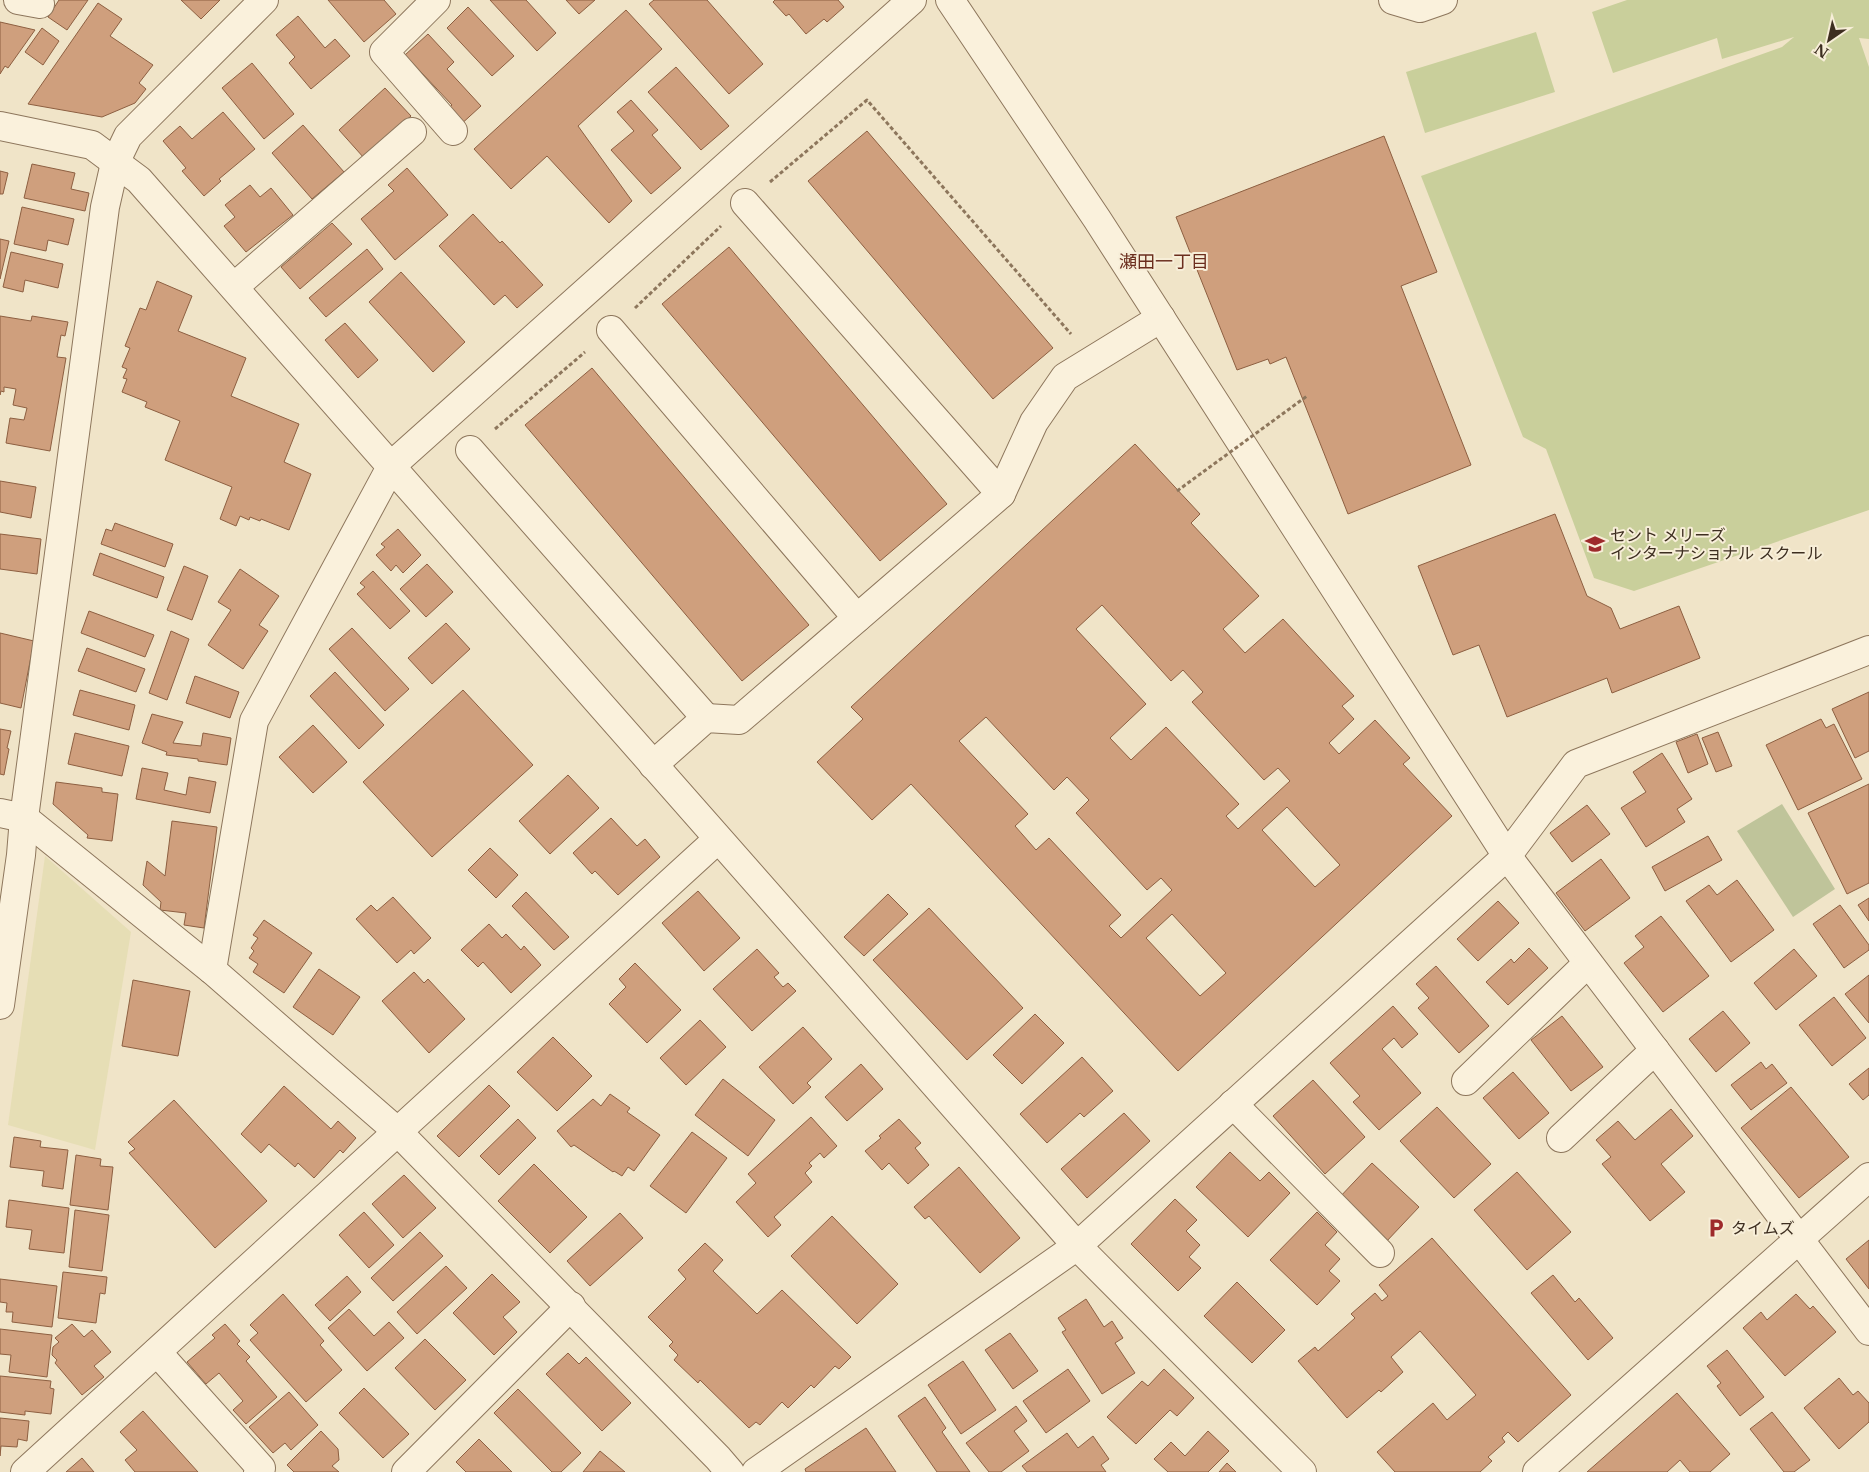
<svg xmlns="http://www.w3.org/2000/svg" width="1869" height="1472" viewBox="0 0 1869 1472" font-family="'Libre Baskerville','Noto Sans JP',serif">
<style>
.farmland{fill:#e6deb5}
.green{fill:#c9cf9b}
.cemetery{fill:#bfc49a}
.building{fill:#cf9f7d;stroke:#8d5f41;fill-rule:evenodd}
.lines{fill:none;stroke-linecap:round;stroke-linejoin:round}
.minor-casing{stroke:#8d765c;stroke-width:30}
.path{stroke:#8d765c;stroke-width:3;stroke-dasharray:4 2.5;stroke-linecap:butt}
.minor{stroke:#faf1dc;stroke-width:28}
.path-bridge{stroke:#8d765c;stroke-width:3;stroke-dasharray:4 2.5;stroke-linecap:butt}
.labels{text-anchor:middle;stroke-width:4;stroke-linejoin:round;paint-order:stroke}
.poi-label{font-size:16px;fill:#3d2e20;stroke:#f7eed8;text-anchor:start}
.neighbourhood-label{font-size:18px;fill:#6b2e1e;stroke:#f7eed8}
</style>
<rect width="100%" height="100%" fill="#f0e4c8"/>
<polygon class="farmland" points="45,856 131,932 95,1150 8,1125"/>
<g class="green">
<polygon points="1627,0 1869,0 1869,39 1859,38 1869,67 1869,510 1634,591 1594,578 1546,449 1523,437 1421,176 1782,47 1794,37 1722,59 1717,38 1613,73 1592,12"/>
<polygon points="1536,32 1555,92 1425,133 1406,72"/>
</g>
<polygon class="cemetery" points="1782,804 1835,889 1793,917 1737,831"/>
<g class="building">
<polygon points="59,0 88,0 67,30 48,17"/>
<polygon points="181,0 220,0 201,19"/>
<polygon points="328,0 384,0 396,14 364,42"/>
<polygon points="490,0 526,0 556,33 537,51"/>
<polygon points="566,0 595,0 579,14"/>
<polygon points="654,0 707,0 763,64 729,94 649,4"/>
<polygon points="775,0 838,0 844,7 827,22 824,19 806,34 789,14 786,16 773,2"/>
<polygon points="98,3 122,19 110,36 153,65 139,83 146,89 135,103 102,117 28,104"/>
<polygon points="468,7 514,56 492,76 447,28"/>
<polygon points="626,10 662,49 578,126 632,201 609,223 547,156 511,189 474,149"/>
<polygon points="298,16 325,48 335,39 350,56 311,89 289,63 295,57 276,35"/>
<polygon points="0,22 35,30 8,68 5,66 0,74"/>
<polygon points="42,28 59,41 43,65 25,52"/>
<polygon points="428,34 454,62 447,69 481,106 458,127 444,112 452,105 405,55"/>
<polygon points="252,63 294,114 264,139 222,88"/>
<polygon points="676,67 729,126 701,150 648,92"/>
<polygon points="385,88 411,116 364,158 339,130"/>
<polygon points="631,100 658,130 652,135 681,168 651,194 611,150 634,131 617,112"/>
<polygon points="223,112 255,149 219,179 221,181 204,196 182,171 186,168 163,141 180,126 192,139"/>
<polygon points="303,125 344,172 312,199 272,153"/>
<polygon points="867,131 1053,348 993,399 808,181"/>
<polygon points="1384,136 1437,272 1401,286 1471,465 1348,514 1286,357 1270,364 1268,359 1237,370 1176,217"/>
<polygon points="32,164 75,173 71,189 89,193 85,211 24,198"/>
<polygon points="407,168 448,215 395,260 361,219 394,191 388,185"/>
<polygon points="0,171 8,173 3,194 0,194"/>
<polygon points="250,185 260,197 271,188 293,215 246,252 224,226 235,217 225,205"/>
<polygon points="22,207 74,219 68,245 48,240 46,251 14,244"/>
<polygon points="473,214 500,243 502,241 543,285 517,308 505,295 494,305 439,246"/>
<polygon points="332,223 352,244 300,289 281,267"/>
<polygon points="0,239 9,241 0,279"/>
<polygon points="729,247 947,504 880,561 662,304"/>
<polygon points="367,249 383,269 326,317 309,298"/>
<polygon points="11,252 63,264 58,288 25,280 23,292 3,287"/>
<polygon points="401,272 465,342 433,372 369,302"/>
<polygon points="157,281 192,296 178,331 246,358 231,396 299,424 284,462 311,474 289,530 261,519 260,521 250,517 249,520 240,516 236,526 220,519 232,487 165,460 180,421 145,407 147,402 122,392 127,379 123,378 127,369 122,367 130,348 125,346 140,308 146,310"/>
<polygon points="0,316 31,321 32,316 68,322 65,336 61,335 57,357 66,358 50,451 6,443 10,418 24,420 27,408 13,405 16,389 4,387 4,392 1,391 0,395"/>
<polygon points="345,323 378,360 358,378 325,340"/>
<polygon points="592,368 809,625 742,681 525,425"/>
<path d="M 1135,444 L 1200,514 L 1191,523 L 1259,596 L 1223,629 L 1245,653 L 1283,619 L 1354,696 L 1342,706 L 1354,719 L 1329,743 L 1339,754 L 1375,720 L 1410,758 L 1403,764 L 1452,816 L 1178,1071 L 911,784 L 872,820 L 817,762 L 863,719 L 851,707 ZM 1102,605 L 1171,681 L 1183,670 L 1203,692 L 1192,702 L 1264,780 L 1278,768 L 1290,781 L 1238,829 L 1226,816 L 1239,804 L 1166,727 L 1131,760 L 1110,738 L 1146,704 L 1076,629 ZM 986,717 L 1054,790 L 1067,777 L 1089,800 L 1076,813 L 1147,890 L 1161,878 L 1172,890 L 1121,938 L 1109,926 L 1121,915 L 1049,838 L 1036,850 L 1015,826 L 1028,814 L 959,741 ZM 1287,807 L 1340,865 L 1315,887 L 1262,830 ZM 1172,914 L 1226,973 L 1200,996 L 1146,938 Z"/>
<polygon points="0,481 36,487 31,518 0,512"/>
<polygon points="1555,514 1587,596 1611,608 1620,629 1679,606 1700,658 1612,693 1607,678 1507,717 1479,645 1453,655 1418,566"/>
<polygon points="115,523 173,544 165,567 101,544 106,529 112,531"/>
<polygon points="398,529 421,555 403,573 396,565 391,571 376,555 385,547 381,544"/>
<polygon points="0,534 41,539 37,574 0,569"/>
<polygon points="100,553 164,577 157,598 93,575"/>
<polygon points="427,564 453,592 426,617 400,589"/>
<polygon points="184,566 208,576 192,620 167,610"/>
<polygon points="240,569 279,596 259,625 268,631 243,669 208,645 231,610 218,602"/>
<polygon points="373,571 410,611 390,629 357,594 365,587 360,583"/>
<polygon points="89,611 154,635 145,657 81,633"/>
<polygon points="446,623 470,649 432,684 408,658"/>
<polygon points="352,628 409,689 385,711 329,649"/>
<polygon points="171,631 189,639 167,700 149,693"/>
<polygon points="0,633 34,641 21,708 0,703"/>
<polygon points="87,648 145,669 136,692 78,671"/>
<polygon points="335,672 384,725 359,749 310,696"/>
<polygon points="195,676 239,692 230,718 186,703"/>
<polygon points="80,690 135,705 129,730 73,715"/>
<polygon points="463,690 533,765 432,857 363,782"/>
<polygon points="1869,692 1869,751 1855,758 1832,709"/>
<polygon points="152,714 183,722 173,743 201,746 203,733 231,738 227,765 198,761 198,759 166,755 167,752 142,743"/>
<polygon points="1821,719 1826,728 1834,724 1862,779 1798,810 1766,745"/>
<polygon points="313,725 347,762 313,793 279,757"/>
<polygon points="0,729 11,731 7,748 9,749 4,775 0,774"/>
<polygon points="1718,732 1732,766 1716,772 1702,738"/>
<polygon points="75,733 129,746 122,776 68,764"/>
<polygon points="1697,734 1708,764 1688,773 1676,742"/>
<polygon points="1662,753 1692,799 1677,809 1685,822 1646,847 1621,808 1646,792 1633,772"/>
<polygon points="142,768 168,773 164,790 186,795 189,777 216,782 210,813 136,799"/>
<polygon points="568,775 599,808 550,854 519,821"/>
<polygon points="56,782 102,788 102,792 118,794 112,841 87,838 88,835 53,804"/>
<polygon points="1869,784 1869,883 1847,894 1808,813"/>
<polygon points="1587,805 1610,834 1572,862 1550,833"/>
<polygon points="611,818 637,846 645,839 660,857 618,895 595,871 592,874 573,853"/>
<polygon points="172,821 217,827 204,928 184,925 186,913 160,910 161,902 143,885 147,861 165,876"/>
<polygon points="1708,836 1722,860 1665,891 1652,867"/>
<polygon points="490,848 518,875 496,898 468,870"/>
<polygon points="1601,859 1630,898 1585,931 1556,893"/>
<polygon points="1737,880 1774,930 1731,962 1686,901 1709,885 1717,895"/>
<polygon points="698,891 740,938 704,971 662,923"/>
<polygon points="526,892 569,937 554,950 512,906"/>
<polygon points="888,894 908,914 864,956 844,937"/>
<polygon points="393,897 431,938 414,954 411,950 397,963 356,919 371,905 377,911"/>
<polygon points="1869,898 1869,921 1858,905"/>
<polygon points="1498,901 1519,923 1478,961 1457,939"/>
<polygon points="1840,905 1869,945 1869,950 1844,968 1813,924"/>
<polygon points="929,908 1023,1008 967,1060 873,960"/>
<polygon points="1661,916 1709,976 1663,1012 1624,963 1644,947 1635,936"/>
<polygon points="264,920 312,953 284,993 253,972 258,964 249,958 254,951 251,948 258,938 253,935"/>
<polygon points="489,924 502,938 506,934 521,950 524,946 541,965 511,993 483,962 478,967 461,950"/>
<polygon points="1529,948 1548,968 1508,1005 1486,982 1511,959 1514,963"/>
<polygon points="757,949 779,973 774,977 783,987 788,983 796,991 752,1031 713,989"/>
<polygon points="1794,949 1817,976 1776,1010 1754,983"/>
<polygon points="635,963 681,1010 647,1043 609,1004 626,987 619,979"/>
<polygon points="1436,966 1489,1026 1459,1053 1418,1008 1429,998 1416,984"/>
<polygon points="319,969 360,997 333,1035 293,1007"/>
<polygon points="414,972 424,983 428,979 465,1019 429,1053 382,1001"/>
<polygon points="1869,975 1869,1023 1845,994"/>
<polygon points="133,980 190,991 178,1056 122,1046"/>
<polygon points="1834,997 1866,1038 1832,1066 1799,1025"/>
<polygon points="1393,1006 1418,1034 1402,1048 1394,1038 1382,1049 1421,1093 1379,1130 1353,1102 1360,1096 1330,1063"/>
<polygon points="1723,1011 1750,1043 1716,1072 1689,1039"/>
<polygon points="1035,1014 1064,1043 1022,1084 993,1055"/>
<polygon points="1562,1016 1603,1067 1571,1091 1531,1040"/>
<polygon points="700,1020 726,1047 686,1085 660,1058"/>
<polygon points="803,1027 832,1059 807,1083 811,1087 793,1104 759,1067"/>
<polygon points="553,1037 592,1076 557,1111 517,1072"/>
<polygon points="1082,1057 1113,1091 1084,1117 1080,1113 1047,1143 1020,1114"/>
<polygon points="1761,1062 1766,1069 1772,1064 1787,1083 1751,1110 1731,1085"/>
<polygon points="861,1064 883,1089 847,1121 825,1097"/>
<polygon points="1869,1068 1869,1095 1863,1100 1849,1084"/>
<polygon points="1513,1072 1549,1113 1519,1139 1483,1098"/>
<polygon points="723,1079 775,1120 748,1156 695,1115"/>
<polygon points="1313,1080 1365,1137 1325,1174 1273,1116"/>
<polygon points="489,1085 510,1106 459,1157 437,1136"/>
<polygon points="284,1086 331,1129 338,1121 356,1138 343,1153 340,1150 314,1178 298,1163 295,1167 269,1144 261,1153 241,1134"/>
<polygon points="1791,1087 1849,1157 1799,1198 1741,1128"/>
<polygon points="610,1094 630,1108 627,1112 660,1135 634,1171 628,1167 622,1176 614,1171 613,1172 574,1145 571,1147 557,1131 593,1099 601,1106"/>
<polygon points="174,1100 267,1201 215,1248 129,1153 135,1149 128,1142"/>
<polygon points="1437,1107 1491,1164 1454,1198 1400,1141"/>
<polygon points="1671,1109 1693,1136 1661,1164 1685,1192 1650,1221 1602,1164 1611,1157 1596,1140 1618,1121 1635,1140"/>
<polygon points="1124,1113 1150,1141 1087,1198 1061,1169"/>
<polygon points="811,1117 837,1146 824,1158 820,1153 809,1163 812,1166 805,1173 812,1182 774,1217 781,1225 768,1237 736,1202 756,1183 748,1174"/>
<polygon points="518,1119 536,1138 499,1175 480,1156"/>
<polygon points="899,1119 921,1143 915,1148 929,1165 908,1184 889,1163 882,1170 865,1151 881,1138 879,1136"/>
<polygon points="692,1132 727,1158 686,1213 650,1186"/>
<polygon points="14,1137 41,1141 40,1147 68,1150 63,1189 42,1186 44,1171 10,1167"/>
<polygon points="1230,1152 1260,1181 1269,1172 1290,1193 1248,1237 1196,1187"/>
<polygon points="76,1155 101,1159 100,1166 113,1167 108,1210 70,1205"/>
<polygon points="1372,1163 1419,1207 1385,1243 1338,1199"/>
<polygon points="534,1164 587,1217 550,1253 498,1201"/>
<polygon points="959,1167 1020,1238 980,1273 929,1216 925,1219 914,1207"/>
<polygon points="1517,1172 1571,1232 1527,1270 1474,1210"/>
<polygon points="404,1175 436,1208 403,1238 372,1204"/>
<polygon points="1175,1199 1197,1220 1186,1231 1200,1245 1189,1257 1201,1268 1178,1291 1131,1244"/>
<polygon points="9,1200 69,1208 64,1253 29,1249 32,1230 6,1227"/>
<polygon points="75,1210 109,1215 102,1271 69,1267"/>
<polygon points="364,1212 394,1245 369,1268 339,1235"/>
<polygon points="1317,1212 1337,1232 1325,1245 1340,1259 1329,1271 1340,1281 1317,1305 1270,1260"/>
<polygon points="620,1213 643,1238 590,1286 567,1261"/>
<polygon points="832,1216 898,1284 857,1324 791,1256"/>
<polygon points="420,1232 443,1256 393,1301 371,1278"/>
<polygon points="1432,1238 1571,1395 1518,1442 1508,1432 1502,1438 1505,1442 1488,1457 1492,1461 1480,1472 1395,1472 1377,1452 1433,1403 1447,1420 1476,1395 1420,1331 1391,1357 1403,1372 1381,1392 1379,1390 1347,1418 1298,1361 1315,1347 1318,1351 1355,1318 1351,1314 1375,1293 1382,1301 1388,1296 1379,1285"/>
<polygon points="1869,1240 1869,1289 1846,1259"/>
<polygon points="705,1243 723,1260 713,1271 757,1314 782,1290 851,1357 839,1369 835,1366 814,1388 811,1385 788,1408 782,1402 760,1425 756,1422 749,1428 700,1380 698,1383 674,1360 678,1355 669,1346 673,1342 648,1317 686,1279 678,1270"/>
<polygon points="446,1266 467,1288 417,1334 397,1312"/>
<polygon points="63,1272 107,1277 105,1294 100,1293 96,1323 58,1318"/>
<polygon points="492,1274 520,1302 503,1317 517,1332 494,1355 453,1313"/>
<polygon points="1553,1275 1575,1302 1579,1298 1613,1338 1588,1360 1531,1293"/>
<polygon points="347,1276 361,1292 330,1321 315,1305"/>
<polygon points="0,1279 57,1286 52,1327 12,1322 13,1312 6,1312 7,1303 0,1302"/>
<polygon points="1237,1282 1285,1330 1252,1363 1204,1316"/>
<polygon points="283,1294 324,1341 320,1345 342,1370 306,1402 250,1340 258,1333 250,1325"/>
<polygon points="1796,1294 1810,1309 1813,1306 1836,1332 1785,1376 1743,1328 1761,1312 1767,1320"/>
<polygon points="1086,1299 1104,1327 1112,1321 1123,1338 1115,1343 1135,1373 1102,1394 1062,1332 1066,1330 1058,1318"/>
<polygon points="349,1309 374,1336 389,1322 404,1338 367,1371 328,1328"/>
<polygon points="72,1324 84,1337 92,1330 111,1352 94,1366 104,1377 82,1395 55,1363 57,1360 52,1355 53,1347 59,1342 55,1338"/>
<polygon points="225,1324 240,1341 237,1344 250,1357 246,1361 277,1397 246,1424 233,1410 243,1401 219,1373 206,1384 187,1362 215,1338 212,1335"/>
<polygon points="0,1329 52,1335 47,1377 9,1372 11,1355 0,1354"/>
<polygon points="1010,1333 1038,1371 1013,1389 985,1350"/>
<polygon points="425,1339 466,1380 435,1410 395,1368"/>
<polygon points="1727,1350 1764,1397 1740,1416 1717,1386 1721,1383 1707,1366"/>
<polygon points="568,1353 579,1364 586,1357 631,1403 602,1431 546,1374"/>
<polygon points="963,1361 996,1410 961,1434 928,1385"/>
<polygon points="1068,1369 1090,1401 1046,1433 1023,1401"/>
<polygon points="1164,1369 1194,1398 1177,1416 1170,1410 1136,1444 1107,1417 1142,1381 1148,1386"/>
<polygon points="0,1376 51,1381 50,1388 54,1389 51,1414 25,1411 25,1415 0,1412"/>
<polygon points="1839,1378 1853,1395 1858,1391 1869,1403 1869,1422 1839,1449 1804,1408"/>
<polygon points="364,1388 409,1434 383,1458 339,1413"/>
<polygon points="518,1389 581,1453 561,1472 552,1472 494,1413"/>
<polygon points="289,1392 318,1425 291,1450 285,1443 273,1453 249,1427"/>
<polygon points="1677,1393 1730,1454 1710,1472 1690,1472 1680,1460 1667,1472 1587,1472"/>
<polygon points="925,1397 946,1428 942,1432 970,1472 937,1472 898,1416"/>
<polygon points="1016,1406 1027,1421 1014,1431 1029,1451 1001,1472 989,1472 966,1443"/>
<polygon points="143,1411 198,1472 135,1472 125,1460 137,1450 120,1432"/>
<polygon points="1772,1412 1810,1460 1794,1472 1784,1472 1750,1429"/>
<polygon points="0,1418 29,1421 27,1441 18,1439 17,1447 1,1446 0,1456"/>
<polygon points="866,1428 896,1472 806,1472 805,1469"/>
<polygon points="321,1431 338,1449 339,1460 332,1466 339,1472 294,1472 287,1465"/>
<polygon points="1208,1431 1229,1451 1208,1472 1168,1472 1154,1459 1171,1442 1185,1456"/>
<polygon points="1067,1433 1078,1448 1093,1436 1109,1459 1101,1465 1106,1472 1027,1472 1022,1466"/>
<polygon points="479,1439 512,1472 466,1472 456,1462"/>
<polygon points="600,1451 625,1472 583,1472"/>
<polygon points="82,1458 94,1472 66,1472"/>
<polygon points="1227,1463 1236,1472 1219,1472"/>
</g>
<g class="lines">
<defs>
<g id="minor">
<polyline points="18,0 40,4"/>
<polyline points="436,0 384,52 453,131"/>
<polyline points="950,0 1097,219 1507,856 1869,1331"/>
<polyline points="1393,0 1420,8 1443,0"/>
<polyline points="0,126 92,145 139,180 1077,1246 1302,1472"/>
<polyline points="745,203 1001,494"/>
<polyline points="234,287 412,132"/>
<polyline points="611,330 857,618"/>
<polyline points="470,450 706,718"/>
<polyline points="653,765 706,718 739,720 1001,494 1034,422 1065,377 1161,318"/>
<polyline points="0,813 24,818 212,970 398,1132 718,1458 730,1472"/>
<polyline points="212,970 254,721 392,465 912,0"/>
<polyline points="0,1005 21,855 24,818 105,207 115,163 128,136 264,0"/>
<polyline points="1466,1081 1588,963"/>
<polyline points="1233,1104 1380,1253"/>
<polyline points="1561,1138 1655,1050"/>
<polyline points="157,1352 261,1468 258,1472"/>
<polyline points="25,1472 718,839"/>
<polyline points="406,1472 571,1306"/>
<polyline points="756,1472 1077,1246 1507,856 1576,764 1869,650"/>
<polyline points="1537,1472 1869,1177"/>
</g>
</defs>
<use href="#minor" class="minor-casing"/>
<g class="path">
<polyline points="770,182 867,100 1071,334"/>
<polyline points="635,308 721,226"/>
<polyline points="495,429 585,352"/>
</g>
<use href="#minor" class="minor"/>
<polyline class="path-bridge" points="1177,491 1307,396"/>
</g>
<defs>
<symbol id="school-bare" viewBox="-9 -9 18 18"><path d="M0-5L7-2L0 1L-7-2ZM-4 1L0 2.5L4 1V4Q0 6-4 4Z" fill="#9e2a2b" stroke="#f7eed8" stroke-width="2.5" paint-order="stroke"/></symbol>
<symbol id="parking-bare" viewBox="-9 -9 18 18"><path d="M-3.5-5.5H1a3.5 3.5 0 0 1 0 7H-1V5.5H-3.5ZM-1-3.4V-.6H.8a1.4 1.4 0 0 0 0-2.8Z" fill="#9e2a2b" stroke="#f7eed8" stroke-width="2.5" paint-order="stroke"/></symbol>
</defs>
<g fill-rule="evenodd">
<use href="#school-bare" x="1581" y="530" width="28" height="28"/>
<use href="#parking-bare" x="1702" y="1214" width="28" height="28"/>
</g>
<g class="labels">
<g class="poi-label">
<text x="1610" y="541">セント メリーズ<tspan x="1610" dy="18">インターナショナル スクール</tspan></text>
<text x="1731" y="1234">タイムズ</text>
</g>
<g class="neighbourhood-label">
<text x="1164" y="268">瀬田一丁目</text>
</g>
</g>
<g transform="translate(1829 40) rotate(214)" stroke="#f7eed8" stroke-width="4" paint-order="stroke">
<path d="M0-4L9 19L0 12L-9 19Z" fill="#3d2e20"/>
<text y="-8" font-size="14" font-weight="bold" text-anchor="middle" fill="#3d2e20">N</text>
</g>
</svg>
